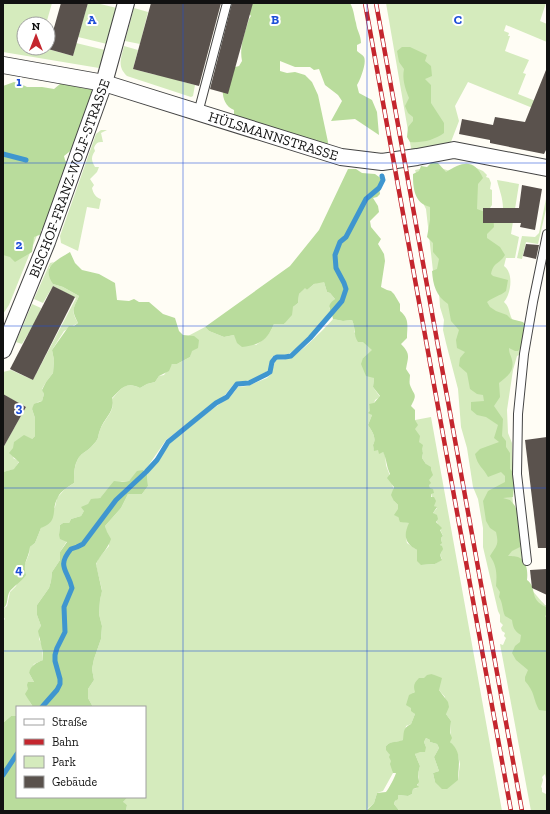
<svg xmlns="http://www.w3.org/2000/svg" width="550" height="814" viewBox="0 0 550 814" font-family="'Zilla Slab',serif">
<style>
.green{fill:#d5ebbd}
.forest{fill:#b9dc9c}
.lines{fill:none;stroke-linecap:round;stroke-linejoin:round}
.stream{stroke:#3f96cf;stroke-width:5}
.building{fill:#5a524d}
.service-casing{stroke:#444;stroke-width:10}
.minor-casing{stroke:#444;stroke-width:18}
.service{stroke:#fff;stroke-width:8}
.minor{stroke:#fff;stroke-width:16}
.rail-casing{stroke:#c4262e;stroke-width:4.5}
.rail{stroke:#fff;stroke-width:3;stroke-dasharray:9;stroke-linecap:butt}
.grid{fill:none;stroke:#1d4ed8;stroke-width:1;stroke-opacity:0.55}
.labels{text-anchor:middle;stroke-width:4;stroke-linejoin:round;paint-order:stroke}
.street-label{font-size:14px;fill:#111;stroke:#fff}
.grid-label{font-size:13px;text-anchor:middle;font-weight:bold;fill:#1d4ed8;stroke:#fff;stroke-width:4;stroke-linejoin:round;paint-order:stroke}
</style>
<rect width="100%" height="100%" fill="#fffdf5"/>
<g class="green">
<polygon points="3,3 52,3 46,24 24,24 24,48 44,48 73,56 76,43 105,50 99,68 3,52"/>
<polygon points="88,3 96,3 117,8 107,44 78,37"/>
<path d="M 176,3 L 180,81 L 195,85 L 193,96 L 191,97 L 127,76 C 117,66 121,59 124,46 L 138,50 L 133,69 L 156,75 Z"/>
<polygon points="386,3 546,3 540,21 547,24 547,42 506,25 504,31 509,33 508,36 510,36 505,51 529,60 523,73 526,74 518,94 538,102 535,109 468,82 455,106 459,121 449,147 412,154"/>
<polygon points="134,8 148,12 140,44 125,41"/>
<path d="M 101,130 L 107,130 L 101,133 L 103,142 C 97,142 96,143 94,148 L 95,151 C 91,157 91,160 95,167 L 99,167 L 97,172 L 90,179 L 94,185 L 92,188 C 93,193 96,198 101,199 L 99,209 L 87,207 L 78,251 L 61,243 L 60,236 L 96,134 Z"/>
<path d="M 434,166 L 450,171 L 474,167 L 483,171 L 487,175 L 486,177 L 489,178 L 491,183 L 490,189 L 492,190 L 492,205 L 490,208 L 492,214 L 509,222 L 509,208 L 503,208 C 503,198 499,189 497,180 L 519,184 L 511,234 L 519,237 L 515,258 L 506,258 L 504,266 C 514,273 511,294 504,302 C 513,310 506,321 522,326 L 521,354 L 517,356 L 513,370 L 507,410 L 508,433 L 512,443 L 512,460 L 516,479 L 512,493 L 513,503 L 516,512 L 517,523 L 527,555 C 525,557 523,561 522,563 C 519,578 536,595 545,605 L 547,605 L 547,785 L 545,774 L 542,777 L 543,780 L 541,787 L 542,788 L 542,792 L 546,794 L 546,796 L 547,797 L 547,805 L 546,805 L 547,811 L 531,811 L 500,644 L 503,645 L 506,638 L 504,636 L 505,633 L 502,631 L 501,628 L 503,625 L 500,622 L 500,615 L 498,611 L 483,547 L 483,528 L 478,499 L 473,487 L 467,448 L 461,427 L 458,389 L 446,343 L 443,330 L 444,320 L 440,307 L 439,292 L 433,271 L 426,209 L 421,199 L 418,179 L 415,170 Z"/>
<polygon points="547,194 547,205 538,244 526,242 522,259 517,258 522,236 535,237 539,233"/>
<polygon points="3,211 42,223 9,305 3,314"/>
<path d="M 54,262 L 49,268 L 53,284 L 63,287 L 79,296 C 73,310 71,310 78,323 L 64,331 L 52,350 L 54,360 L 53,373 L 46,382 L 42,389 L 44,394 L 42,401 L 38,402 L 32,409 L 35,418 L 35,436 L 13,458 L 19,461 L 15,469 L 3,472 L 3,448 L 26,407 L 4,395 L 3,397 L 3,372 L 11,370 L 33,380 L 76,298 L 53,286 L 43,303 L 34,299 L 50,263 Z"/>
<path d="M 319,282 L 324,282 L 327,292 L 330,293 L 335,299 L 329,308 L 331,311 C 319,326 306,343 290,353 C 285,357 278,353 272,357 L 269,369 L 266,372 L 254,379 L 237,383 L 233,385 L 225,395 L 166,440 L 146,469 L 132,478 L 129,481 L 119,482 L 106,491 L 100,498 L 91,500 L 81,516 L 71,519 L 69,523 L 63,523 L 60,525 L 59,535 L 67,541 L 60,552 L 60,560 L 52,572 L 51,581 L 49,588 L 37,605 L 37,615 L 41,626 L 39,639 L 42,645 L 43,660 L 34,664 L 29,673 L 34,682 C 26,691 26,697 33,707 L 17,707 L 17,716 L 11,716 L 3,723 L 3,621 L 5,619 L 3,616 L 3,609 L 7,606 L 10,592 L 16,586 L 29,554 L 30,547 L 35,543 L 41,528 L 55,507 L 57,498 L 65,489 L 74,483 C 74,476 74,467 77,461 C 80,453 87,452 92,446 C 100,438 97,438 100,430 C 104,419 116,411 112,399 C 121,389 125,381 140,388 L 147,384 L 155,382 L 159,376 L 164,375 L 172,364 L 177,364 L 190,357 L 194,336 L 188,336 L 205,327 L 209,331 L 224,337 L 234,335 L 256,345 C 265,339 270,334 274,324 L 284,324 L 293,307 L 298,303 L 299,294 L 305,287 L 307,290 L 314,284 Z"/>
<polygon points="32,304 41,308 37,319 22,344 16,342"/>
<path d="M 333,319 L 343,321 L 352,320 L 354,325 L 354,332 L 373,350 L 363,358 L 374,378 L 373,387 L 380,397 L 375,400 L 374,404 L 369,404 L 372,415 L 368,425 C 372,431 377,438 373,445 L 374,450 C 389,449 384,460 387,468 C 392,481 394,487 394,501 L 398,505 L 398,518 L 404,522 L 410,523 L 406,538 L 407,543 L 417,550 L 422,565 L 435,564 L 442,559 L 440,555 L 442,551 L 440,545 L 442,542 L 441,538 L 443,536 L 433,513 L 437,508 L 434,506 L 429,485 L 429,480 L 426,464 L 422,458 L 423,453 L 414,429 L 415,420 L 431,417 L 502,811 L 398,811 L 398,809 L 394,804 L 398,795 L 408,796 L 412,794 L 413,789 L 417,788 L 419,778 L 418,774 L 420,766 L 415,754 L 426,747 L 424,742 L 426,738 L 430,740 L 430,742 L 437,744 L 439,748 L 434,757 L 439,771 L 433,773 L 435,782 L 458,780 L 460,764 L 458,755 L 450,742 L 451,721 L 446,714 L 445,697 L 439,690 L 439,678 L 432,674 L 415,692 L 413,693 L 411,708 L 415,714 L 411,724 L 406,726 L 404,740 C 398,743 391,740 386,746 C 386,750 389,751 390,755 C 392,759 393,769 393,773 L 383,791 L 377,793 L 374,803 L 367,809 L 368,811 L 126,811 L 127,805 L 122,803 L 128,797 L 145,797 L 145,707 L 93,707 L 88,698 L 88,689 L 94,680 L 92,669 L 94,659 L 101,639 L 102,626 L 99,614 L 100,600 L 102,590 L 96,565 L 98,559 L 109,546 L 105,526 L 121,508 L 128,494 L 142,494 L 148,486 L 147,474 L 171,442 L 211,410 L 230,397 L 238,387 L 247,386 L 267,378 L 271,374 L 275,361 L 277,359 C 280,359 284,360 287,359 C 298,356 325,328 333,319 Z"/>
</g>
<g class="forest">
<path d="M 247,3 L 350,3 C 354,10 354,16 356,23 C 357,31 361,35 361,43 L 357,45 L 357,51 C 359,53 363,55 364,57 C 367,63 360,80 357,85 L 359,93 L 372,100 L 377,112 L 379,135 L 355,119 L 331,121 L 342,101 L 338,95 L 325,85 L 319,69 L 314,70 L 310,67 L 295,67 L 280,61 L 280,71 L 287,73 L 295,72 L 305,75 L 312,82 L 318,95 L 328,142 L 326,150 L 234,122 L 234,110 C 218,103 222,82 228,69 L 239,66 L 242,61 C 239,46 245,33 249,19 L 251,16 L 248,12 Z"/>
<path d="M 402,47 L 410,47 L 427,55 L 425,61 L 431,66 L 432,76 L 425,79 L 431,85 L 431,103 L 444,123 L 444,133 C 434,140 423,143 410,142 L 407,137 L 408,127 L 413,121 L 413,117 L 408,113 L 405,106 L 409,98 C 405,88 402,79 404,69 L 399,62 L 397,51 Z"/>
<path d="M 14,82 L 23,85 L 27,87 L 42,87 L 54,89 L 60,84 L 69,83 L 77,85 L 81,88 L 92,89 C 92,104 86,120 80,133 C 77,140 75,140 74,148 L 64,156 L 65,160 L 68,165 L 46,227 L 41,230 L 42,234 L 34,237 L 32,252 L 15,262 L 10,257 L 3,255 L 3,86 Z"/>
<path d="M 432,162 L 438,163 L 446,172 C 462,162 474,158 483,178 L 478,184 L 477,209 L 493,215 L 494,227 L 487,234 L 487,238 L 500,247 L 505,255 C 499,265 494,261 491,274 L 493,276 L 508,280 L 506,291 C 500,296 493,297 487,302 L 490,307 L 496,311 L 507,315 L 511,319 L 523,322 L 526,326 L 526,333 L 522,338 L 522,346 L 518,351 L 515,351 L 509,348 C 509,354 511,355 512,360 C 515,371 507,377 499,383 L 500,397 L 494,406 L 503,419 L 502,436 L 506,441 L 506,447 L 510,453 L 510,469 L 515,474 L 513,497 L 503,498 L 510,500 L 515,506 L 518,514 L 518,524 L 524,536 L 520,547 L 512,551 L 508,556 C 510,556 515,556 518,557 C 527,560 528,572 527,580 C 538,588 528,599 546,607 L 547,614 L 545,616 L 547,619 L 547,711 L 539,710 C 533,699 535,692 525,681 L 525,677 L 528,670 L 516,660 L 512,653 L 515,646 L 520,642 L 521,635 C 514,631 513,627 512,620 L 505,616 C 502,609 503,603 499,597 L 500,592 L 496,586 C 497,575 497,566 490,556 C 497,545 499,545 496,532 L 490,528 L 486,521 L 483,501 L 488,491 L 505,482 L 505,476 L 501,472 L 488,477 C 483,467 478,467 475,454 L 480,449 L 499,442 L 494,438 L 498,425 L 486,417 L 477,415 L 471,410 L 471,402 L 484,401 L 483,395 L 477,394 L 470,389 L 467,373 L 459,366 L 460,358 L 465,352 L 457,348 L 456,340 L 459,330 L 451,321 L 448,304 C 436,296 433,285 432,271 L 437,269 L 439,259 L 433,252 L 433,243 L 427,237 L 430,220 L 430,207 C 414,203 413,188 413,174 L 419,171 L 421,166 L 427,167 Z"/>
<path d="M 348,169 L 356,169 L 362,173 L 375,174 L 382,179 L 383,183 L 379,186 L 380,194 L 377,197 L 373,198 L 378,206 L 379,212 L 370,221 L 371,227 L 381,239 L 378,244 L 384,254 L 385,261 L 381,287 L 387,290 L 391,291 L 394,294 L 400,304 L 400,311 C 410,319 407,326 407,338 L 401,344 C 411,354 408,357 406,369 L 410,375 C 410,378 409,382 410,385 C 414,396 418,393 411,406 L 415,410 L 415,420 L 418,425 L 415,429 L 420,436 L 419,442 L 423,445 L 422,449 L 423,453 L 422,458 L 426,464 L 431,467 L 431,470 L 433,475 L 429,480 L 431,483 L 429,485 L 430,488 L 433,489 L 434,493 L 431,494 L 431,497 L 434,497 L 436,501 L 434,506 L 437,507 L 433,513 L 437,515 L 438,519 L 436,522 L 442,528 L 440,530 L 443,536 L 441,538 L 442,543 L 440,545 L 442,546 L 443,549 L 440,555 L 442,560 L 435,564 L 421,565 L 417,561 L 417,550 C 405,543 403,536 409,523 L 400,522 L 398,517 L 394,515 L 398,509 L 398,505 L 394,501 L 391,495 L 394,487 L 387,478 L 390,474 C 386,465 387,460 383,452 L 379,454 L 378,450 L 374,451 L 373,445 C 377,438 372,431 368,425 L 372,415 L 368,413 L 370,411 L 369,404 L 374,403 L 380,396 L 373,387 L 374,378 L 366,376 L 361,364 L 363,358 L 372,350 L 363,342 L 358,342 C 353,335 356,328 352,320 L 343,321 L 333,319 C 331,308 325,307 335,299 L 330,293 L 327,292 L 324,282 L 314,284 L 307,290 L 305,288 L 299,294 L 298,303 L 293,307 L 292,315 L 284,324 L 274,324 C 267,341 259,345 242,347 L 237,343 L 234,335 L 224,337 L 209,331 L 205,327 L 290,266 L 319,230 Z"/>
<path d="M 70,252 L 75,263 L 82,270 L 99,274 L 115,283 L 117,300 L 129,301 L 134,299 L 139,302 L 149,302 L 163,314 L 175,318 L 179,331 L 183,335 L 194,336 L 199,340 L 198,348 L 192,351 L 190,357 L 177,364 L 172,364 L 169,371 L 159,376 L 155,382 L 147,384 L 140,388 C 126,381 121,389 112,398 C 116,411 104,418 100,430 C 97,438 100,438 92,446 C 87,452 80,453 77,461 C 74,467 74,475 74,483 C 68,487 61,491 58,497 C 50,510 60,521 41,528 L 35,543 L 30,547 C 29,558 22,563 26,575 C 21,582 14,586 10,591 C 6,597 9,604 3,609 L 3,472 L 14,469 L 19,462 L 9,453 L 13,448 L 14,442 L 24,435 L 32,439 L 35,436 L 35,418 L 32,409 L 34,404 L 42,401 L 44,394 L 42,390 L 46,382 L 53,373 L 54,360 L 52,350 L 69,326 L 74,326 L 78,323 C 71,309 73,310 79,296 L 63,287 L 53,284 C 41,266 56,261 70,252 Z"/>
<path d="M 143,470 L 147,474 L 148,486 L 142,494 L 128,494 L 121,508 L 105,526 L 107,532 L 111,539 C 108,549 100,555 96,564 L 102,591 L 100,600 L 99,614 L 102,626 L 101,639 L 94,659 L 92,669 L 94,680 L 88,689 L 88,698 L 93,707 L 33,707 L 25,694 L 28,689 L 27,685 L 28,682 L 34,682 L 29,673 C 31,665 36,663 43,660 L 43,653 L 38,631 L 41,626 L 37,615 L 37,605 L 49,588 L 51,581 L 52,572 L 60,560 L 60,552 L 67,542 L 60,539 L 59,535 L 60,525 L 63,523 L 69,523 L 71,519 L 81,516 L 84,511 L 81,507 L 88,504 L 91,499 L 100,498 L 114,481 L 122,482 L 129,481 L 137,471 Z"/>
<path d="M 432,674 L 442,678 L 439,690 L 448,702 L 449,707 L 446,714 L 451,721 L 450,733 L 452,738 L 450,742 C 463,753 458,766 458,780 L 447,789 L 442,789 L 435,782 L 433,773 L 439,771 L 434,757 L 439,748 L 437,744 L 430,742 L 430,740 L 426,738 L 424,742 L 426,747 L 425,752 L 420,752 L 415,754 L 420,766 L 418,774 L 419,782 L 417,785 L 419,787 L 413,789 L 412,794 L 408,796 L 398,795 L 398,799 L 395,801 L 394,804 L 398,809 L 398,811 L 368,811 L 367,810 L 374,803 L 377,793 L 386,792 C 389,788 395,777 396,773 L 393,773 L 390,764 L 391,761 L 389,757 L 390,755 L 386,750 L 386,746 C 391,740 397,743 403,740 C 404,731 403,728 411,724 L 415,714 L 411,711 L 411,708 L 406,705 L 409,695 L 415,692 C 413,686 414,683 419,678 L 424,678 L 427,675 Z"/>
<polygon points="11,716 17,716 17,797 128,797 123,802 127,805 126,811 3,811 3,723"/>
</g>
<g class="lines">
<g class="stream">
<polyline points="3,154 26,160"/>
<path d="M 42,707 L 57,690 L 60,684 L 60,679 L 55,661 L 55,655 L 57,648 L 65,632 L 64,607 L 72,588 C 68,570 56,567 71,549 L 77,547 L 83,544 L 116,500 L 146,472 L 157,460 L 168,442 L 216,403 L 227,397 L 237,384 L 249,383 L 267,374 L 270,372 L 272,362 L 275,358 L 277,357 L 285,357 L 291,356 L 310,338 L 342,301 L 346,289 L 344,283 L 336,268 L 335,255 L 340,242 L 346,237 L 366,199 L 379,188 L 383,180 L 382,176"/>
<polyline points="3,775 17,754"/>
</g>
</g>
<g class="building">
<polygon points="61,3 88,3 73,56 48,49"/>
<polygon points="151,3 221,3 199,86 133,69"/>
<polygon points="232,3 253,3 228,94 210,89"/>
<polygon points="546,70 547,148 544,154 490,143 490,140 459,134 462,119 493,125 495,117 525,122"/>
<polygon points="522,185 542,189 535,230 520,227 521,223 483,223 483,208 519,208"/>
<polygon points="526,244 539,245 536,259 523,256"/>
<polygon points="53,286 75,297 33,380 10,369"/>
<polygon points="3,394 26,407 3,448"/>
<polygon points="547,437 547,548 538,548 525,440"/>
<polygon points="547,569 547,595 532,588 530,570"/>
</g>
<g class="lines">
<defs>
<g id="service">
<polyline points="198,113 227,3"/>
<polyline points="527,561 517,474 518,414 524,354 533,302 547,234"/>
</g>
<g id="minor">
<path id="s1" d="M 3,65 L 104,83 L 341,157 L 382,162 L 417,157 L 454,150 L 547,168"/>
<path id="s2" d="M 3,350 L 47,242 L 104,83 L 126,3"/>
</g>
</defs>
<use href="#service" class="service-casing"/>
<use href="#minor" class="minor-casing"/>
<use href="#service" class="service"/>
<use href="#minor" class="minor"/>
<defs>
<g id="rail">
<polyline points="365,3 511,811"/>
<polyline points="376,3 522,811"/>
</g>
</defs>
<use href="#rail" class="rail-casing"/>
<use href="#rail" class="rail"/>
</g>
<path class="grid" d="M 183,3 L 183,811M 367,3 L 367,811M 3,163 L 547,163M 3,326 L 547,326M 3,488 L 547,488M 3,651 L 547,651"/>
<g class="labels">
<g class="street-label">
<text dy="5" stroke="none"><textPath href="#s1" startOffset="280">HÜLSMANNSTRASSE</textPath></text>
<text dy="5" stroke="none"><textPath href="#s2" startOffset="184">BISCHOF-FRANZ-WOLF-STRASSE</textPath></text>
</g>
</g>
<g class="grid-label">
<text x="92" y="24">A</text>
<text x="275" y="24">B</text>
<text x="458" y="24">C</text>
<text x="19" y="86">1</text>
<text x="19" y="249">2</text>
<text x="19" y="412">3</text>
<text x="19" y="574">4</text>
</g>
<rect width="550" height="814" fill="none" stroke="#111111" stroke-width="8"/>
<rect x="16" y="706" width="130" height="92" fill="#ffffff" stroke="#a0a0a0"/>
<rect x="24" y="719" width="20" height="6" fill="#ffffff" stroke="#a0a0a0"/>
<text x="52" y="726" font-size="12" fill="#111111">Straße</text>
<rect x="24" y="739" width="20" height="6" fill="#c4262e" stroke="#a0a0a0"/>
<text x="52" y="746" font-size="12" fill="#111111">Bahn</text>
<rect x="24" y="756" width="20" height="12" fill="#d5ebbd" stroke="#a0a0a0"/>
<text x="52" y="766" font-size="12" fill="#111111">Park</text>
<rect x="24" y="776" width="20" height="12" fill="#5a524d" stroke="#a0a0a0"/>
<text x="52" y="786" font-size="12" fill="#111111">Gebäude</text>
<g transform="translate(36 36)"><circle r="19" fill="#ffffff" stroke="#a0a0a0"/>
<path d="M0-3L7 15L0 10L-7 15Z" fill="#c4262e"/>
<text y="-6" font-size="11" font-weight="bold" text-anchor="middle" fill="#111111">N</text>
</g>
</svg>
